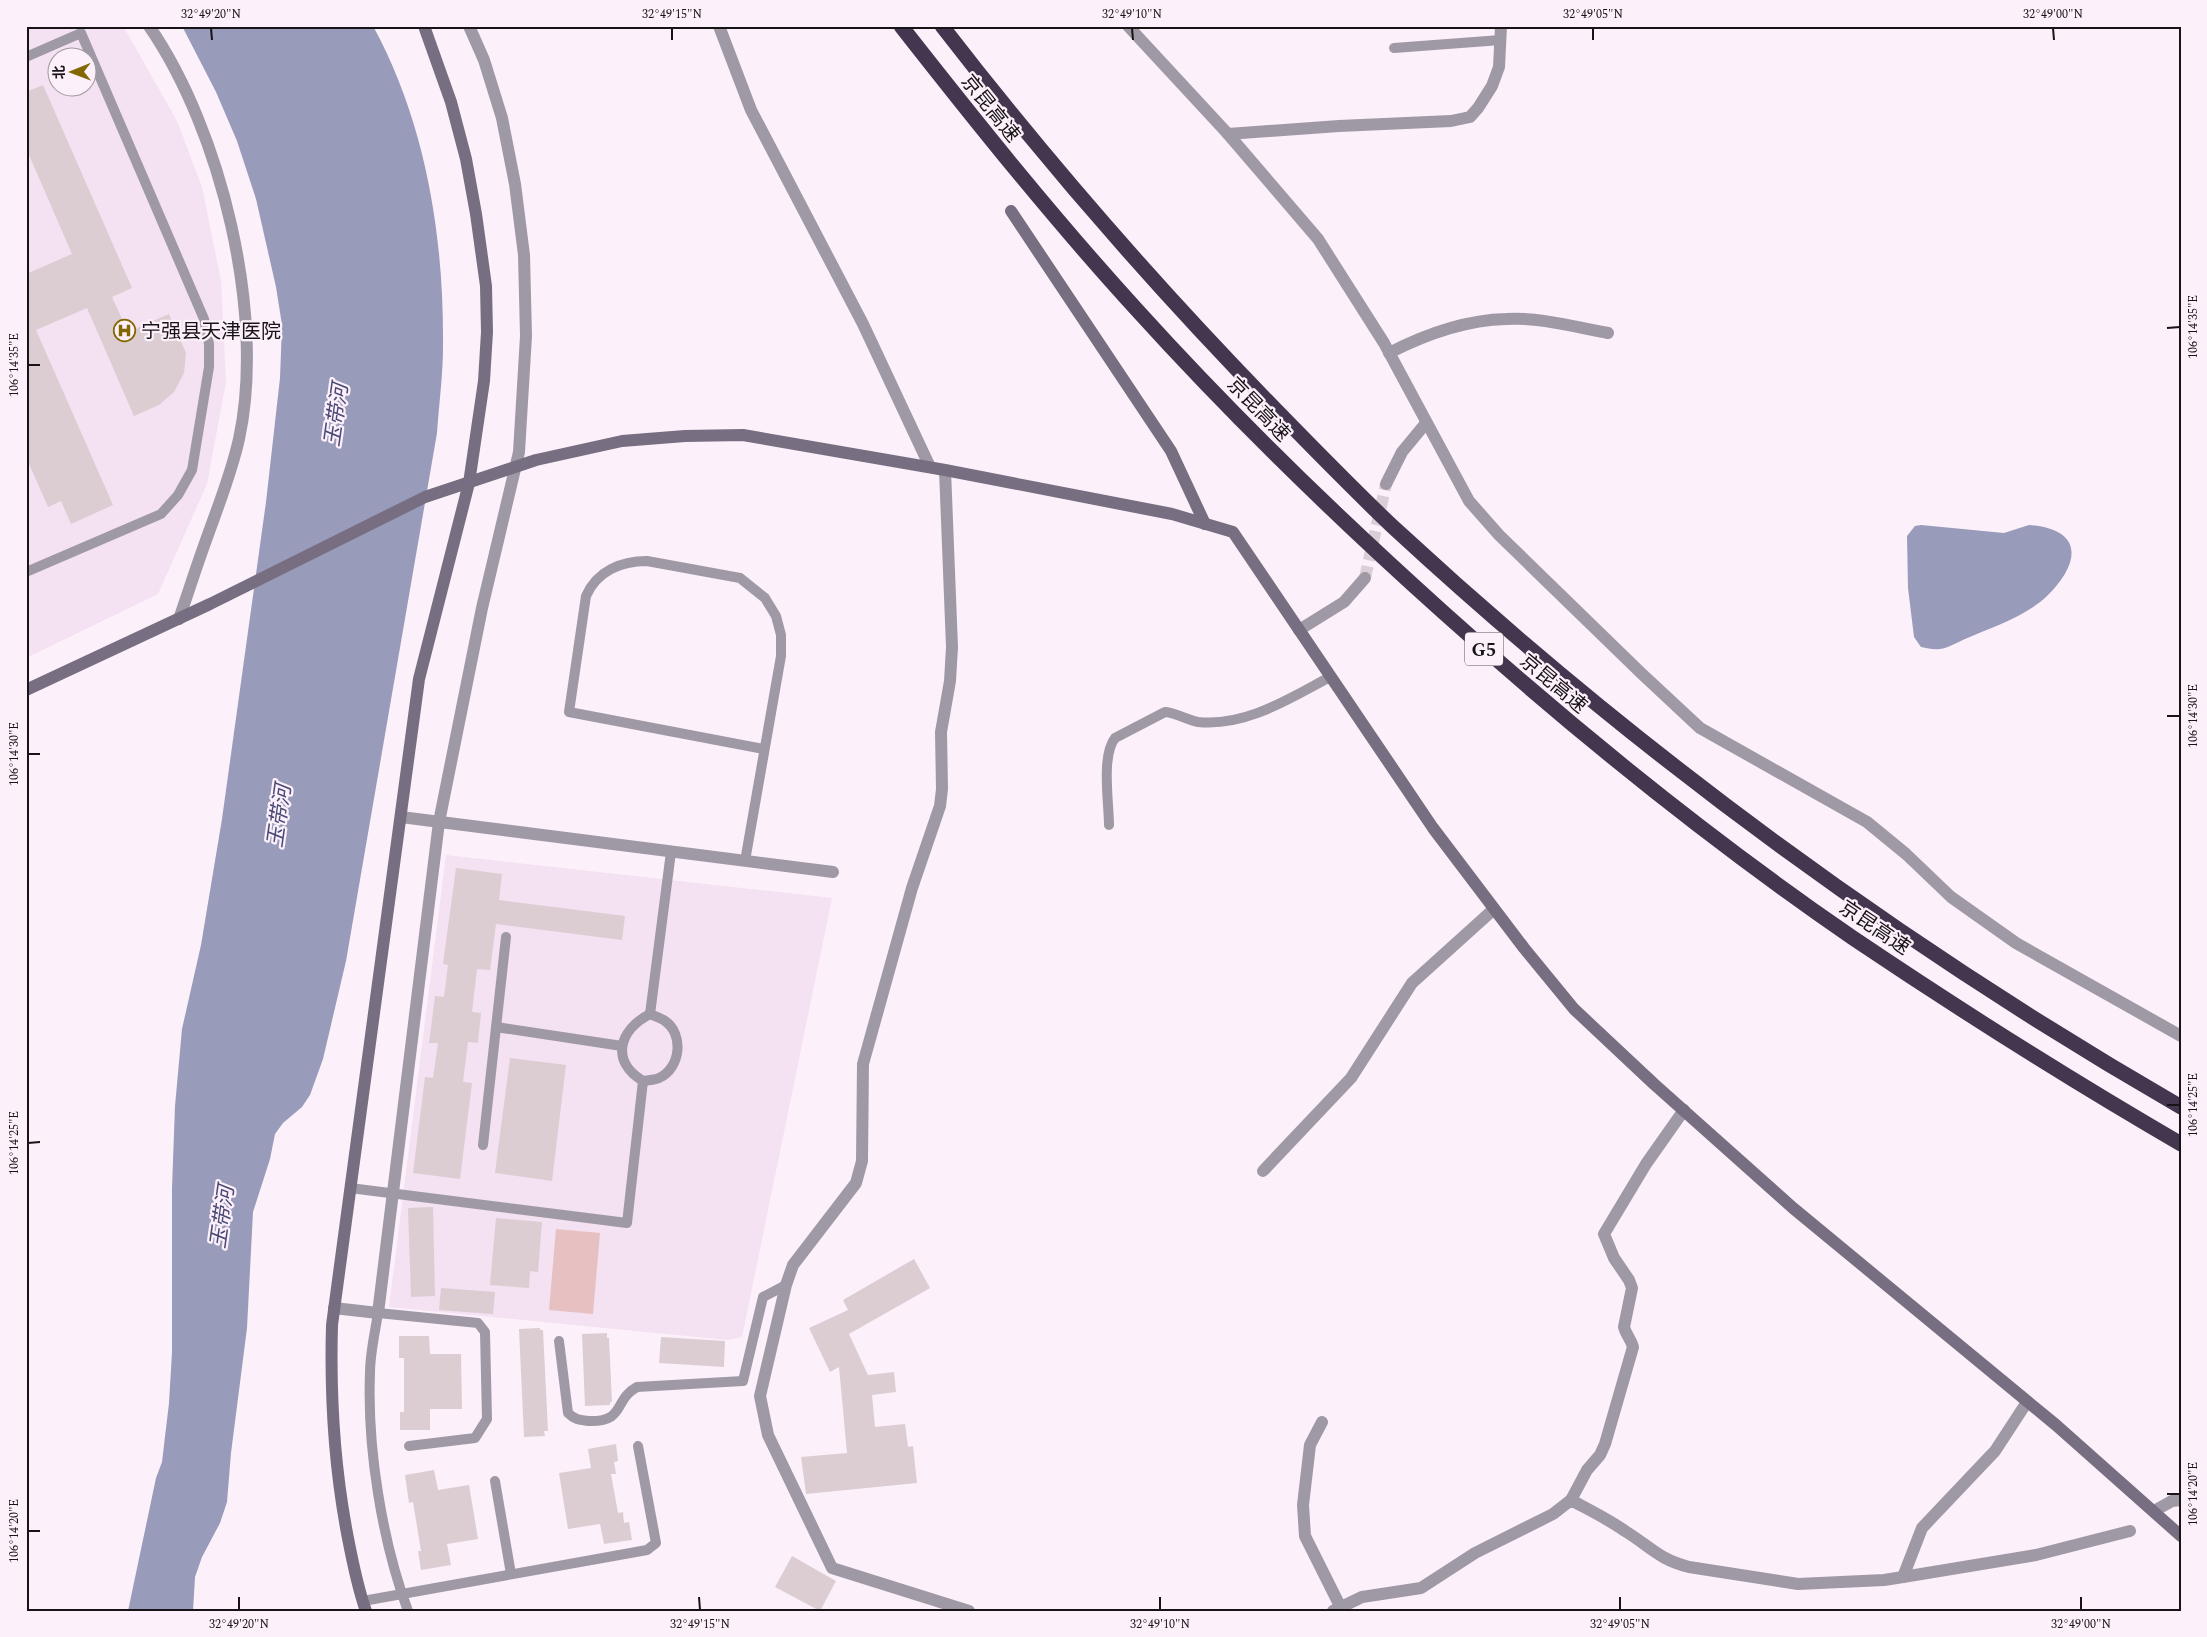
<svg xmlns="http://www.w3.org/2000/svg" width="2207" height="1637" viewBox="0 0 2207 1637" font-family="Spectral,'Noto Sans SC',serif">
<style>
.built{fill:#f4e1f1;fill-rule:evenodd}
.green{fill:#e7c1c1}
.water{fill:#999bba}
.building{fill:#dccdd2}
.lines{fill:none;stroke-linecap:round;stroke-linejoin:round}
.street-tunnel{stroke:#dacfd8;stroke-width:12;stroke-dasharray:12 6;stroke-linecap:butt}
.lane{stroke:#9f99a6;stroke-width:10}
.street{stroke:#9f99a6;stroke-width:12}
.secondary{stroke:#776e81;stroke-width:12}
.highway{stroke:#43364f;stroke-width:15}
.ticks{fill:none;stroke:#171316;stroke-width:2}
.labels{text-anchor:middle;stroke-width:4.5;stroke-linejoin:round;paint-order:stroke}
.shield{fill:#fcf0fa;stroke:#5c555a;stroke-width:1}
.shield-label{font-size:19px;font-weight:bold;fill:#171316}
.street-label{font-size:20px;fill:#171316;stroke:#fcf0fa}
.poi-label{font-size:20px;fill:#171316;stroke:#fcf0fa;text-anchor:start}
.water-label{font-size:21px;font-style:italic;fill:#4a4a77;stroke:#fcf0fa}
.neatline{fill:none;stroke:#171316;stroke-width:2}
.ticks-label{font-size:12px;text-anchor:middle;fill:#171316}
</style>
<rect width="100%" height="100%" fill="#fcf0fa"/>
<g class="built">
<path d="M 26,26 L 123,26 L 177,121 L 202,187 L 221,281 L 226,382 L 207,484 L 158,594 L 26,658 ZM 58,58 L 88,58 L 88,88 L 58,88 Z"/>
<polygon points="446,855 832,898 742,1337 728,1340 389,1307"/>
</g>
<polygon class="green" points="556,1229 600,1233 593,1314 549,1310"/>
<g class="water">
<path d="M 182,26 L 373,26 C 426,123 444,237 443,346 C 443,375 439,404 437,433 L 346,961 L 323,1059 L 310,1095 L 302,1107 L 283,1123 L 275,1134 L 270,1159 L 253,1212 L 247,1328 L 231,1453 L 227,1502 L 220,1523 L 202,1557 L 195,1577 L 193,1611 L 128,1611 L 156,1478 L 162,1462 L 169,1403 L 172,1352 L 172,1188 L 175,1106 L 182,1029 L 201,945 L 222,819 L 266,502 L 280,378 L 282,325 L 276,287 L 256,199 L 237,141 L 216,92 Z"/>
<path d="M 2029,525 C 2085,529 2080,564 2047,596 C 2025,617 1992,627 1965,639 C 1958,642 1948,648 1940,649 C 1934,650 1927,648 1921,647 L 1914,637 L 1908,588 L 1907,536 L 1915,526 L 1921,525 L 2004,533 Z"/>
</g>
<g class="building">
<polygon points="43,85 132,288 112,297 128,332 169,314 186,353 184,373 174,392 159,405 134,416 87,308 36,330 113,505 71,524 61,501 48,507 26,457 26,274 72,254 26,148 26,92"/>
<polygon points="456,868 502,874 499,900 625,916 622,940 496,924 490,970 477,969 472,1012 481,1013 478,1043 468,1042 463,1082 472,1083 460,1179 413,1173 425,1077 433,1078 438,1043 429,1043 435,996 444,997 448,965 443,964"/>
<polygon points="510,1058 566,1065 552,1181 495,1173"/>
<polygon points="433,1207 435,1296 411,1297 408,1208"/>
<polygon points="496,1218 542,1222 538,1272 530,1271 529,1288 490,1285"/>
<polygon points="914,1259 930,1288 849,1334 868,1375 894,1372 896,1392 872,1395 875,1427 905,1424 908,1447 913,1446 917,1483 806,1494 801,1457 847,1453 839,1367 830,1372 809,1328 848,1310 843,1300"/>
<polygon points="441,1288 495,1292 493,1314 439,1310"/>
<polygon points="540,1328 540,1330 543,1330 548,1431 544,1431 545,1436 524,1437 519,1329"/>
<polygon points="607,1333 607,1338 609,1338 612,1402 610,1402 610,1405 585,1406 582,1334"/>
<polygon points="399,1336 429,1336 430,1354 461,1354 462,1409 430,1409 430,1430 400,1430 400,1412 404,1412 404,1358 399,1358"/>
<polygon points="661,1337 725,1341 724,1367 659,1363"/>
<polygon points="616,1444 618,1461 614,1462 616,1474 611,1474 618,1513 623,1512 624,1523 629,1522 632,1540 604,1544 600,1524 568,1529 559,1473 591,1468 588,1449"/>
<polygon points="434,1470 438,1490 469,1485 478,1539 447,1544 451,1565 421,1570 418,1551 421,1551 413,1502 409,1503 405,1475"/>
<polygon points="792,1556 836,1581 820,1611 775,1587"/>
</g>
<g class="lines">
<polyline class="street-tunnel" points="1365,578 1386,484"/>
<g class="lane">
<polyline points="1394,48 1501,40"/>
<polyline points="26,57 81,33 204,319 209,344 209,367 192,470 178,495 161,514 26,572"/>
<path d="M 1109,825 C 1109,803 1101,756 1115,738 L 1165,712 C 1177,713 1187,720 1198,722 C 1246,727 1290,698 1330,677"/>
<path d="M 745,861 L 781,656 L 781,635 L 776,616 L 765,598 L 740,578 L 647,561 C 621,561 597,571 586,596 L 569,712 L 764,749"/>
<path d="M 650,1014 C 654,1016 661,1018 665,1021 C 684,1034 681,1068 659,1078 C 655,1080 648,1080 643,1081 C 610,1061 619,1030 650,1014 Z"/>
<polyline points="650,1014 671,852"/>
<polyline points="496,1027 622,1046"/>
<polyline points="483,1145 506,937"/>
<polyline points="350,1188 627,1223 643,1081"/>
<path d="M 559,1341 L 568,1413 C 575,1420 580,1420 589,1421 C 626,1422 613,1400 637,1387 L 743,1381 L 763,1297 L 786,1285"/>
<polyline points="495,1481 511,1574"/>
<polyline points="363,1601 647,1550 656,1543 638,1446"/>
<path d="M 408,1611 C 382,1541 367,1448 370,1373 C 370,1353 375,1333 378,1313 L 478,1323 L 485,1332 L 487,1419 L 475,1438 L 409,1446"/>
</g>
<g class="street">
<path d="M 149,26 C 221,130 266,315 239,439 C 231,475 217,509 205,543 C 196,568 188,593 179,619"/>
<polyline points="719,26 751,110 863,324 930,467"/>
<polyline points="1128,26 1228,134 1318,239 1384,343 1469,501 1499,535 1641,673 1700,728 1867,822 1906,854 1951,897 2016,943 2181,1036"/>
<polyline points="1228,134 1339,126 1451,121 1470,117 1478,108 1492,86 1499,67 1501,26"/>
<path d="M 1389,353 C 1424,335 1466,320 1506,319 C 1540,317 1575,327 1608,333"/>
<polyline points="945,470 952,647 950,681 941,732 942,789 940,806 912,888 863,1064 862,1161 856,1183 793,1265 786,1285 760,1396 768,1435 832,1568 969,1611"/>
<polyline points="1386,484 1402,452 1426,423"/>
<polyline points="1299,630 1344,602 1365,578"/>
<polyline points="401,817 833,872"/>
<polyline points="1263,1171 1351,1078 1412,983 1494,909"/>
<polyline points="334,1308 378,1313 439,822 482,608 519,452 526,336 524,255 515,184 502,118 484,60 469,26"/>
<polyline points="1322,1422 1310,1445 1303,1505 1305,1536 1340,1606"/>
<path d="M 1571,1500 L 1587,1470 L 1600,1455 L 1605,1444 L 1633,1347 C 1631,1339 1626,1335 1624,1327 L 1632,1288 L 1629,1280 L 1614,1258 L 1604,1234 L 1646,1164 L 1684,1110"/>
<polyline points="2154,1511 2172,1501 2181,1500"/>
<polyline points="1903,1577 1922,1528 1995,1451 2027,1402"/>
<path d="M 1333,1611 L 1362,1597 L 1421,1588 L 1475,1553 L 1553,1514 L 1571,1500 C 1589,1510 1608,1519 1625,1531 C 1651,1547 1658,1559 1689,1567 L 1798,1584 L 1884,1580 L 1903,1577 L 2036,1555 L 2130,1531"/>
</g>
<g class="secondary">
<polyline points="1011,211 1171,451 1205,524"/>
<polyline points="26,690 210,604 425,497 536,460 622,441 685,436 743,435 945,470 1172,514 1233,532 1433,828 1524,948 1574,1009 1654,1084 1793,1208 2056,1425 2181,1536"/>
<path d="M 366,1611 C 357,1586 352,1559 347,1533 C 334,1464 330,1396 332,1325 L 419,679 L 469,483 L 484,381 L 487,332 L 486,286 L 476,214 L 466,159 L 451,102 L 424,26"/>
</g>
<g class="highway">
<path d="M 901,26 C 977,123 1054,219 1137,310 C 1233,416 1336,516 1443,612 C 1573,729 1709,839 1853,938 C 1960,1010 2069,1079 2181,1144"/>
<path d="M 942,26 C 1047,162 1155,286 1275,409 C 1313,448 1352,488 1392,526 C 1633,749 1897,943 2181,1107"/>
</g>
</g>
<path class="ticks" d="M 211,28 L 212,40M 672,28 L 672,40M 1132,28 L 1133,40M 1593,28 L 1593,40M 2053,28 L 2054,40M 2167,328 L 2180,327M 28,365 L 40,365M 2167,716 L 2180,716M 28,754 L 40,754M 2167,1105 L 2180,1105M 28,1143 L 40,1142M 2167,1494 L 2180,1494M 28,1531 L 40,1531M 239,1597 L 239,1610M 699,1597 L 700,1610M 1160,1597 L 1160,1610M 1620,1597 L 1620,1610M 2081,1597 L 2081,1610"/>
<defs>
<symbol id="hospital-ring" viewBox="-11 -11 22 22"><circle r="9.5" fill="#fcf0fa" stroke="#836700" stroke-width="1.5"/><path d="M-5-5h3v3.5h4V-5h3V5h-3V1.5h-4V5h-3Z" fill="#836700"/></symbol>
</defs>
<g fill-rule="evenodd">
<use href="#hospital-ring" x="112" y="318" width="25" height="25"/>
</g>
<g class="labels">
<rect class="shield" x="1465" y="632.5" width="38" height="33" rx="4"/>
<g class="shield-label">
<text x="1484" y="656">G5</text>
</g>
<g class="street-label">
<text transform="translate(991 108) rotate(51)" y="7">京昆高速</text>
<text transform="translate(1259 409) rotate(46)" y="7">京昆高速</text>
<text transform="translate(1554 683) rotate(40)" y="7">京昆高速</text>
<text transform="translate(1875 927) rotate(34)" y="7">京昆高速</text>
</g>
<g class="poi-label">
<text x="141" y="338">宁强县天津医院</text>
</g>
<g class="water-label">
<text transform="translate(336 415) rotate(-82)" y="7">玉带河</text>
<text transform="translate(279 816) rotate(-82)" y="7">玉带河</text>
<text transform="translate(222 1217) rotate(-82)" y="7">玉带河</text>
</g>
</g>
<rect width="2207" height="1637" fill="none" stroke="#fcf0fa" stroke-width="55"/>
<g transform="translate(72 72) rotate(269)"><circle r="24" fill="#fcf0fa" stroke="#a0989f"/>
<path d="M0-4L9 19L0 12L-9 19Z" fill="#836700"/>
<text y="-8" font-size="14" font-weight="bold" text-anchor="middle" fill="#171316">北</text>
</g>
<rect x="28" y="28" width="2152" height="1582" class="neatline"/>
<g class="ticks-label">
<text x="211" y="18">32°49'20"N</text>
<text x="672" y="18">32°49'15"N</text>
<text x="1132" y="18">32°49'10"N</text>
<text x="1593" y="18">32°49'05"N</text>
<text x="2053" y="18">32°49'00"N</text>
<text transform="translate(2193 327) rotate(-90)" y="4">106°14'35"E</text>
<text transform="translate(14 365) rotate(-90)" y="4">106°14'35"E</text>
<text transform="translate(2193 716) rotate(-90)" y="4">106°14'30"E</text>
<text transform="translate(14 754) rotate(-90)" y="4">106°14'30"E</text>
<text transform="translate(2193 1105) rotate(-90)" y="4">106°14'25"E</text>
<text transform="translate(14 1143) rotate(-90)" y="4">106°14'25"E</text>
<text transform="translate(2193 1494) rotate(-90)" y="4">106°14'20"E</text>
<text transform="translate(14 1531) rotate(-90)" y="4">106°14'20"E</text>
<text x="239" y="1628">32°49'20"N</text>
<text x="700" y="1628">32°49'15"N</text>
<text x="1160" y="1628">32°49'10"N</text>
<text x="1620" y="1628">32°49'05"N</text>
<text x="2081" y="1628">32°49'00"N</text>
</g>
</svg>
